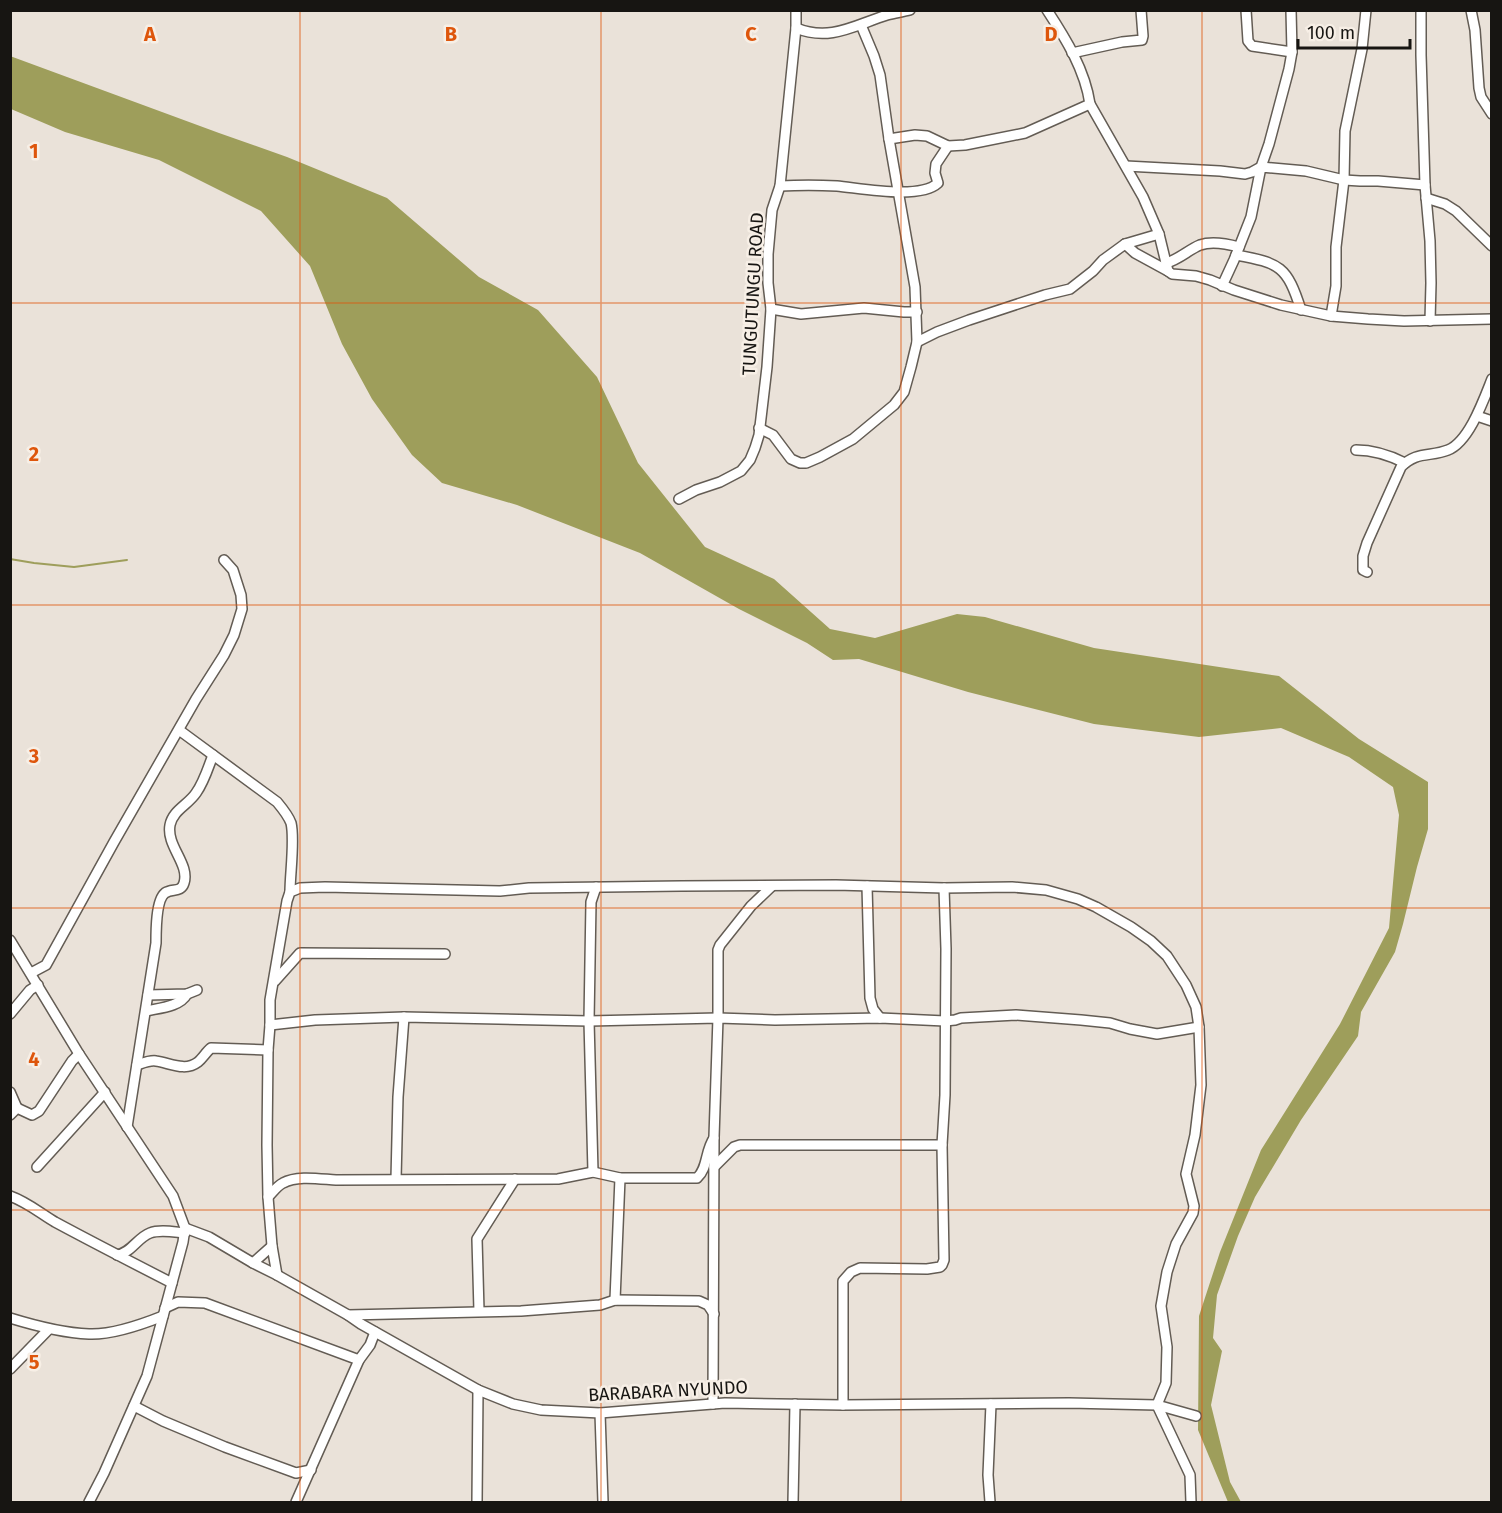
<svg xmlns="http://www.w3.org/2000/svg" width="1502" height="1513" viewBox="0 0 1502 1513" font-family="'Fira Sans',sans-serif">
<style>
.water{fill:#9e9e5b}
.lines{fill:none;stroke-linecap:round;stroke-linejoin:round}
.stream{stroke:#9e9e5b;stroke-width:2}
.minor-casing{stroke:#635c54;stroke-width:12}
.minor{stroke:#fff;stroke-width:9}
.grid{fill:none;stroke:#de560c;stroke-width:1.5;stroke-opacity:0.55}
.labels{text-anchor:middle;stroke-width:5;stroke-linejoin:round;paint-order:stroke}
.street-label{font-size:18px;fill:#171512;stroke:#f7efe6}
.grid-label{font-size:20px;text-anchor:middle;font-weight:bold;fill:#de560c;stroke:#f7efe6;stroke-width:5;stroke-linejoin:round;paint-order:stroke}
</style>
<rect width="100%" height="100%" fill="#eae2d9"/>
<polygon class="water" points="10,56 219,133 287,157 387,198 479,277 538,310 597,377 638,463 705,547 774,579 830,629 875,638 957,614 985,617 1094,648 1279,676 1359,739 1428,782 1428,829 1417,867 1403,924 1395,952 1361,1012 1358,1036 1301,1120 1255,1197 1238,1236 1217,1295 1213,1338 1222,1351 1211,1405 1230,1482 1241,1502 1228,1502 1198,1430 1199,1316 1220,1252 1261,1150 1340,1024 1389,928 1399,815 1393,787 1349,757 1281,728 1199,737 1094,724 968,692 859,659 833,660 807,643 739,609 640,553 517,505 442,483 412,455 372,399 342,344 310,266 261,211 159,160 65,132 11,109"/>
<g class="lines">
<polyline class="stream" points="10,559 34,563 74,567 127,560"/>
<defs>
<g id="minor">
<path d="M 1047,10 C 1066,39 1085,70 1090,104 L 1143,197 L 1159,234 L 1168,271 L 1172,274 L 1196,276 L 1210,280 L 1234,290 L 1281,305 L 1331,316 L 1368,319 L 1404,321 L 1492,319"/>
<polyline points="1246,10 1248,41 1252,46 1292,52"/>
<polyline points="1421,10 1421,55 1425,185 1430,241 1431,283 1430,321"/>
<polyline points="1471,10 1475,30 1479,88 1481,97 1492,114"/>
<path d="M 796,28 C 830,42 855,25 887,15 C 894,13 902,12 910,10"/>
<polyline points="1072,53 1122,42 1142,40 1143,36 1141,10"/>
<polyline points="889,139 915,135 927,136 948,146 965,145 1025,133 1090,104"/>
<polyline points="1126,166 1220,171 1245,174 1252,172 1261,167 1269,144 1289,69 1292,52 1291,10"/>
<path d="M 780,186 C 799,185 818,185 837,186 C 860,188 920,200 938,183 L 935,173 L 936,164 L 948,146"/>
<polyline points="1426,198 1445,204 1456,211 1492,246"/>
<polyline points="1125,244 1135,253 1168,271"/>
<path d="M 1236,255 C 1280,263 1287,266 1301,310"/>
<path d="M 1166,263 C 1180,259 1188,250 1200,245 C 1211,241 1228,244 1239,247"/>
<polyline points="1222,286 1234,260 1251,217 1261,167 1306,171 1344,180 1360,181 1378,181 1425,185"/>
<polyline points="771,309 801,314 864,308 904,312 917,312"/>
<polyline points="1331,316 1336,286 1336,247 1344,180 1345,131 1362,49 1366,10"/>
<polyline points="917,342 937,332 969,320 1045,295 1070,289 1093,271 1103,260 1125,244 1159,234"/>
<polyline points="1477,416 1492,421"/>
<polyline points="759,428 773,435 791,459 800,463 806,463 820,457 853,439 894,405 904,392 911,367 917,342 915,287 889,139 880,75 874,56 861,25"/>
<path d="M 1356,450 C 1374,450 1389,455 1405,463"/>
<polyline points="679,499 696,490 720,482 741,471 750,460 755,448 759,435 767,367 771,309 768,283 768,254 772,210 780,186 796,28 796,10"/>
<path d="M 1367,572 L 1363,570 L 1363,556 L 1367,543 L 1401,467 C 1416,451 1431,457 1448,450 C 1469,442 1484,399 1492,379"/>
<path d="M 179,730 L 277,802 C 282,808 288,815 291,823 C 295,839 290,874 290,892"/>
<polyline points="867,886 870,998 873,1009 880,1018"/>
<polyline points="10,940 79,1054 173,1196 185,1228 183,1242 147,1376 104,1473 89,1502"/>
<polyline points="31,973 46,965 114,842 196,699 224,655 234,635 242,609 241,595 233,570 224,560"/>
<polyline points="275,981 300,953 445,954"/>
<polyline points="148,995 187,994 197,990"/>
<path d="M 146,1011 C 159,1008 180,1007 187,994"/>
<polyline points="10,1014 30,990 38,985"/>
<polyline points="270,1025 315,1020 404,1017 589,1021 718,1018 775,1020 880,1018 945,1021 955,1020 961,1018 1016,1015 1081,1020 1110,1023 1130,1029 1157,1034 1199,1027"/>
<path d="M 137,1065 C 143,1063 150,1060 156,1061 C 170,1063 185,1072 198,1062 C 203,1058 206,1052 211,1048 L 268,1050"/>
<polyline points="10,1092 17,1108"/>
<polyline points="10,1115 17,1108 32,1115 39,1111 72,1061 79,1054"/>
<path d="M 127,1127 L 156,943 C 156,931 156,900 165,893 C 172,888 181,893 184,883 C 190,864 166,846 170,825 C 173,810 188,805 196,793 C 204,782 208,768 213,755"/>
<polyline points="37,1167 105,1092"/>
<polyline points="714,1167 734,1147 740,1145 942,1145"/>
<polyline points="593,1172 589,1021 591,902 596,887"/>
<polyline points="396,1179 398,1097 404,1017"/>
<path d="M 10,1196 C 27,1202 40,1213 55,1222 C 94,1243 133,1263 172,1283"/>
<path d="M 268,1197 C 273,1192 277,1186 283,1183 C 297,1175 320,1179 336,1180 L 558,1179 L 593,1172 L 620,1178 L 697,1178 C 708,1168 705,1151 714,1138"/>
<polyline points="185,1228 209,1237 253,1263 277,1275 348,1315 361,1324 478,1390 513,1404 541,1410 600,1413 725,1403 843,1405 1069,1403 1157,1405 1196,1416"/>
<path d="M 117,1255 C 131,1253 137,1238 150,1233 C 160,1229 174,1232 185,1233"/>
<polyline points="253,1263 272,1246"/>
<polyline points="277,1275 272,1246 268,1197 267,1145 268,1050 270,1025 270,1000 287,901 290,892 300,888 325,887 500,891 529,888 681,886 836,885 944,888 1012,887 1046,890 1078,899 1096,907 1131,927 1151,941 1167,956 1186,985 1196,1007 1199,1027 1201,1085 1195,1135 1186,1174 1194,1206 1193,1213 1176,1244 1167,1272 1161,1306 1167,1347 1166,1383 1157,1405 1190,1475 1191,1502"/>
<polyline points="615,1300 620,1178"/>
<polyline points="165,1308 178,1302 205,1303 359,1360"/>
<polyline points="479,1311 477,1239 515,1179"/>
<polyline points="348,1315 521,1311 600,1305 615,1300 699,1301 708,1305 714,1314"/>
<path d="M 10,1318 C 36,1326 62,1333 89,1334 C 111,1335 143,1324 163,1316"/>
<polyline points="10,1369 49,1329"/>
<polyline points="713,1404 714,1137 718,1018 718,950 720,945 751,906 772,886"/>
<polyline points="843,1405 843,1281 851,1272 860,1268 927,1269 940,1267 942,1265 944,1260 942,1145 945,1095 946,949 944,888"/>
<polyline points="134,1406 163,1421 225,1447 296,1473 311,1470"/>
<polyline points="600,1413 603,1502"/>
<polyline points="296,1502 359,1360 370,1345 375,1332"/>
<polyline points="477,1502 478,1390"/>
<polyline points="793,1502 795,1404"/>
<polyline points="990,1502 988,1475 991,1404"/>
</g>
</defs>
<use href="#minor" class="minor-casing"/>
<use href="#minor" class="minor"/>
</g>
<path class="grid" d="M 300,10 L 300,1502M 601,10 L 601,1502M 901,10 L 901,1502M 1202,10 L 1202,1502M 10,303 L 1492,303M 10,605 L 1492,605M 10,908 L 1492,908M 10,1210 L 1492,1210"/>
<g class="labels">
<g class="street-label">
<text transform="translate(753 294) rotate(-87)" y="6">TUNGUTUNGU ROAD</text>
<text transform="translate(668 1391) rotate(-3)" y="6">BARABARA NYUNDO</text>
</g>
</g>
<g class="grid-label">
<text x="150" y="41">A</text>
<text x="451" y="41">B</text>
<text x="751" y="41">C</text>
<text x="1051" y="41">D</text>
<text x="34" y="158">1</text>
<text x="34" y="461">2</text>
<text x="34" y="763">3</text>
<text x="34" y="1066">4</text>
<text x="34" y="1369">5</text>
</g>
<rect width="1502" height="1513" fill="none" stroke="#171512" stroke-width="24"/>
<path d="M1298 39v9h112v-9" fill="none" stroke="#171512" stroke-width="3"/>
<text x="1307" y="39" font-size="18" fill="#171512" stroke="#f7efe6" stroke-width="4.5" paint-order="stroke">100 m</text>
</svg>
